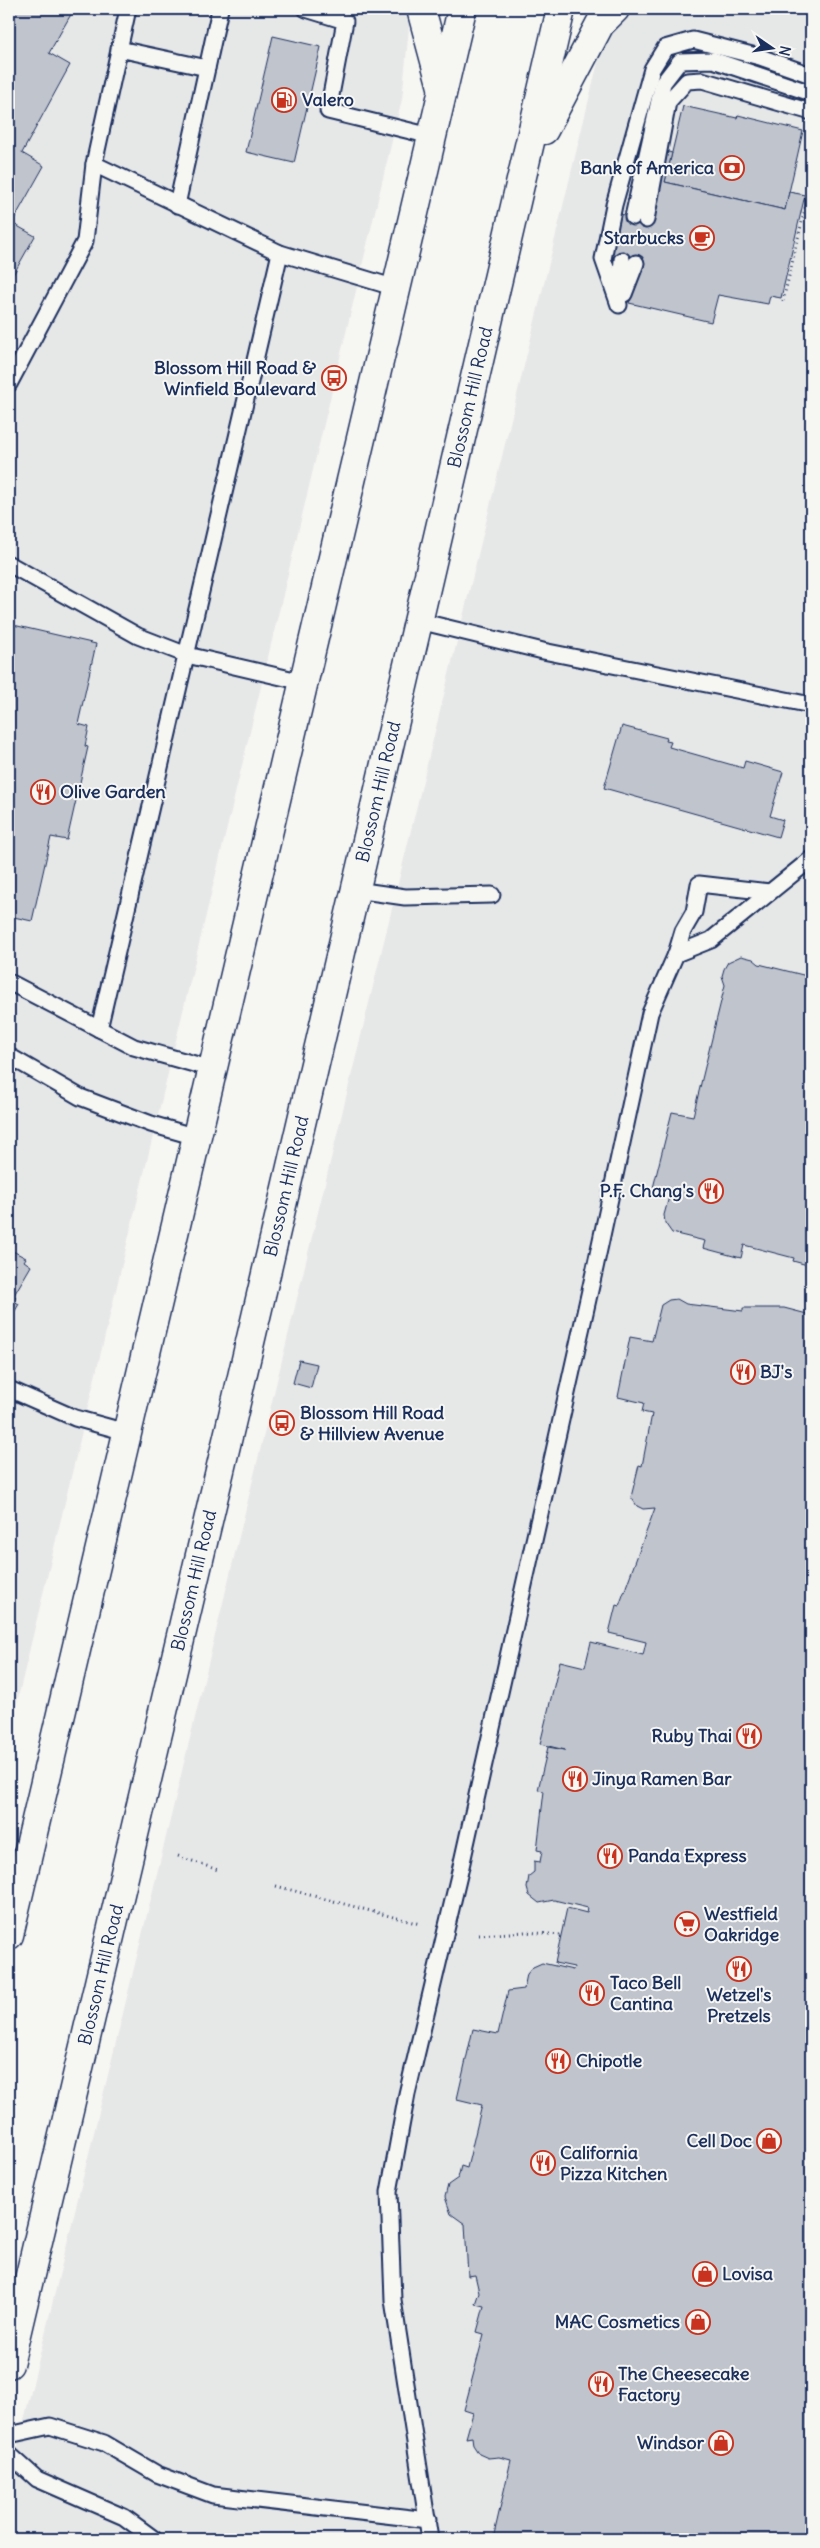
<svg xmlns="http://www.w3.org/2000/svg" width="820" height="2548" viewBox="0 0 820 2548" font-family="Delius,sans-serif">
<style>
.built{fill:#e6e7e7}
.building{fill:#c0c4cd;stroke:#1b2f5e}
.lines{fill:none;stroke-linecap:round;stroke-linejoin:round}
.service-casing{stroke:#1b2f5e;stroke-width:19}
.secondary-casing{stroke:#1b2f5e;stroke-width:31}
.path{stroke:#1b2f5e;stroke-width:3;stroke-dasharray:1 4;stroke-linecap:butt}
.service{stroke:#f6f6f2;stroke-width:15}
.secondary{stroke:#f6f6f2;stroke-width:28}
.labels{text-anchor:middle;stroke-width:4;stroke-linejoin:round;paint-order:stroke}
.poi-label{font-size:18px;font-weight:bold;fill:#1b2f5e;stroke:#f6f6f2;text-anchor:start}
.street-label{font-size:18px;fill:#1b2f5e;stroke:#f6f6f2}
</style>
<rect width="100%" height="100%" fill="#f6f6f2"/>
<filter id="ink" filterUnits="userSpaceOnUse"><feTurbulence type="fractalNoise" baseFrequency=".02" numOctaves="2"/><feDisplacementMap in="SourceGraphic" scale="10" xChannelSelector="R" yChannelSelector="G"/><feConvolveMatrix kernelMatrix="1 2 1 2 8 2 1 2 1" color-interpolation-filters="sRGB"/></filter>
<g filter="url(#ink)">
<g class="built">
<polygon points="9,9 409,9 410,17 402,99 9,1735"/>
<polygon points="611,9 811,9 811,2539 9,2539 9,2482"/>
</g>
<g class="building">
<polygon points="9,9 74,9 49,53 70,65 22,153 44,166 12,223 35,236 9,282"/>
<polygon points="273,36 321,47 294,163 246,152"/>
<polygon points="683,106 737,118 738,115 803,131 785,210 665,182"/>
<polygon points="665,151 672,153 665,182 785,210 789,192 805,195 781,298 770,296 768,304 718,295 711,322 629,303 638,264 604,256 615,213 648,220"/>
<polygon points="9,624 96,644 78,724 89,727 85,746 88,747 67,840 51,837 32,921 9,916"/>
<polygon points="622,726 667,738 666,741 671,742 669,747 743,768 745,761 783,772 770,816 783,820 778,837 604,788"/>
<polygon points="741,956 753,959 759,964 811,977 811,1266 793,1261 794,1258 744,1245 741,1258 703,1248 705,1241 672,1233 665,1223 664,1215 670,1193 653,1188 672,1112 693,1116 725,985 722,976 724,969 728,962"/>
<polygon points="9,1249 26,1258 24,1261 31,1266 14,1295 16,1297 14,1301 19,1304 12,1316 9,1315"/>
<polygon points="677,1299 686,1304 743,1311 743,1308 784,1308 811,1315 811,2539 493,2539 511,2460 499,2457 488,2458 479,2454 473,2445 472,2437 466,2438 473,2413 464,2410 484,2334 477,2332 484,2306 475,2304 479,2292 475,2275 468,2276 465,2224 451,2214 445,2197 448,2185 458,2178 461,2166 467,2168 482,2105 457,2099 473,2029 498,2034 508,1991 524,1989 527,1974 533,1967 542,1963 573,1970 574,1967 555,1963 567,1908 587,1913 588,1908 554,1900 539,1903 529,1895 527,1888 529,1876 534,1872 534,1861 540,1862 542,1851 537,1850 544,1791 538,1790 548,1747 565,1750 540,1744 560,1661 585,1667 591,1642 643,1655 646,1642 609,1633 616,1605 619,1606 655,1508 643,1509 637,1506 631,1497 639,1465 642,1466 652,1414 642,1412 644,1403 618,1397 630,1337 652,1341 661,1305 669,1300"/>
<polygon points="299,1360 317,1364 311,1388 293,1383"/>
</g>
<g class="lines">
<defs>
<g id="service">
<polyline points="306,9 345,21 328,111 431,136"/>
<polyline points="119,49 207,68"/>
<polyline points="94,164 280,253 396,288"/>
<polyline points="177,205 220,9"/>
<polyline points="633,217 663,83 680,61 713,60 811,93"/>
<polyline points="646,220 668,102 687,81 702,80 811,112"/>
<polyline points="624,294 636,263"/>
<polyline points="619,299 622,260"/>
<polyline points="619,305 603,259 614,205 652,69 665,48 693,40 760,57 811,75"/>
<polyline points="9,384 85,241 94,164 128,9"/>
<polyline points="9,564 138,636 187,655 303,682"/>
<polyline points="419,621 543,651 811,705"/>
<polyline points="356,890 405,897 492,895"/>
<polyline points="676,954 711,940 811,859"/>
<polyline points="9,982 134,1047 212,1069"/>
<polyline points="99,1029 280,253"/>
<polyline points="9,1056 80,1097 151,1124 196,1137"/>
<polyline points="9,1389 75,1418 126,1432"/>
<polyline points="9,2435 50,2426 104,2443 157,2474 213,2495 428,2520"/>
<polyline points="9,2454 37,2479 124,2517 154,2539"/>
<polyline points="430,2539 393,2300 389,2192 407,2094 460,1871 595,1268 650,1013 676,954 683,931 694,912 699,884 770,892"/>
</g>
<g id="secondary">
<polyline points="421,9 442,87"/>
<polyline points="544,130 600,24 615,9"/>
<polyline points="9,1935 462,9"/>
<path id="s1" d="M 9,2364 L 234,1411 L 561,9"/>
</g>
</defs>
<use href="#service" class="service-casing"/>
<use href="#secondary" class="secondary-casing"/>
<g class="path">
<polyline points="783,301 811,184"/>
<polyline points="178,1856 218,1870"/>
<polyline points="276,1886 420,1924"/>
<polyline points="479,1935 525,1932 561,1935"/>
</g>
<use href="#service" class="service"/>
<use href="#secondary" class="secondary"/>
</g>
</g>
<defs>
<symbol id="fuel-ring" viewBox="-11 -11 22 22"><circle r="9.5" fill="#f6f6f2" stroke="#c8321e" stroke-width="1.5"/><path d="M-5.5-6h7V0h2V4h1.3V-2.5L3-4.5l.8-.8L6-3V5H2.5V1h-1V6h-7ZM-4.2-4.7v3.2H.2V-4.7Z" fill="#c8321e"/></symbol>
<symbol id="bank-ring" viewBox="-11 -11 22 22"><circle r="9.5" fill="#f6f6f2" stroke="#c8321e" stroke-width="1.5"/><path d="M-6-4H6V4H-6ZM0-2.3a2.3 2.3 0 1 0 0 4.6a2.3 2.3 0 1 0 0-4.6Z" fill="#c8321e"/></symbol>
<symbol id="cafe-ring" viewBox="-11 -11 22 22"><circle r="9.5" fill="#f6f6f2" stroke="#c8321e" stroke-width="1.5"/><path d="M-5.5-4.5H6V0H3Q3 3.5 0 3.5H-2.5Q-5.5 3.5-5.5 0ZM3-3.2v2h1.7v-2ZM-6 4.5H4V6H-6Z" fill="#c8321e"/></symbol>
<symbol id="bus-ring" viewBox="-11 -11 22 22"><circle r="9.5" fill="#f6f6f2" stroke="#c8321e" stroke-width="1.5"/><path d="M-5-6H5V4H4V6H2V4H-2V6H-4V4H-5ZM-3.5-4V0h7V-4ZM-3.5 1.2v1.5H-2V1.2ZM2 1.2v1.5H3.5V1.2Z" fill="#c8321e"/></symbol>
<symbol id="restaurant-ring" viewBox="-11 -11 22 22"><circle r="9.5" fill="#f6f6f2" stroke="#c8321e" stroke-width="1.5"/><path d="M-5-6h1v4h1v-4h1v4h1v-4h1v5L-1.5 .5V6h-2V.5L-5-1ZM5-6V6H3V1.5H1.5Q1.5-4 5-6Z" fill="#c8321e"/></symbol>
<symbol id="supermarket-ring" viewBox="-11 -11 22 22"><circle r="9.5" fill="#f6f6f2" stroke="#c8321e" stroke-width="1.5"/><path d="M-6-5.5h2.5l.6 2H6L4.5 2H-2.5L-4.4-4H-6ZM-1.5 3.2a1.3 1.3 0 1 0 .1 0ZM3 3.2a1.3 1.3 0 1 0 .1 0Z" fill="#c8321e"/></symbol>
<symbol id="shop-ring" viewBox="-11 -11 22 22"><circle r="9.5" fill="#f6f6f2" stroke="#c8321e" stroke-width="1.5"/><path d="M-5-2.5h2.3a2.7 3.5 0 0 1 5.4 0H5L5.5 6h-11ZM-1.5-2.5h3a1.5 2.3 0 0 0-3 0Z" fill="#c8321e"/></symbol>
</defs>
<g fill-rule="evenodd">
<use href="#fuel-ring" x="270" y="86" width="28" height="28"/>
<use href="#bank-ring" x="718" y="154" width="28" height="28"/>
<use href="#cafe-ring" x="688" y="224" width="28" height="28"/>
<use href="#bus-ring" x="320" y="364" width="28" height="28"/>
<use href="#restaurant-ring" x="29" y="778" width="28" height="28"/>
<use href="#restaurant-ring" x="697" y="1177" width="28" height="28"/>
<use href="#restaurant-ring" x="729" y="1358" width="28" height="28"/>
<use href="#bus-ring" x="268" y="1409" width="28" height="28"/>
<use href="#restaurant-ring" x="735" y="1722" width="28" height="28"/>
<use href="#restaurant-ring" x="561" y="1765" width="28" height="28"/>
<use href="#restaurant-ring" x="596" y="1842" width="28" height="28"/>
<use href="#supermarket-ring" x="673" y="1910" width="28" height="28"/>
<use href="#restaurant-ring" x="725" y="1955" width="28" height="28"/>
<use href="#restaurant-ring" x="578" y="1979" width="28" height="28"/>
<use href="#restaurant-ring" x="544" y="2047" width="28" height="28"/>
<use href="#shop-ring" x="755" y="2127" width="28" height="28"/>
<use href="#restaurant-ring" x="529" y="2149" width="28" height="28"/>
<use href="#shop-ring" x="691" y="2260" width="28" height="28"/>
<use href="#shop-ring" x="684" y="2308" width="28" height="28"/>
<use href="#restaurant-ring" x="587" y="2370" width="28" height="28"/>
<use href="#shop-ring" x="707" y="2429" width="28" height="28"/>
</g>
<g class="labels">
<g class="poi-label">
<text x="302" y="106">Valero</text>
<text x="714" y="174" text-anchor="end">Bank of America</text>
<text x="684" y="244" text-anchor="end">Starbucks</text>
<text x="316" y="374" text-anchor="end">Blossom Hill Road &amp;<tspan x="316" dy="21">Winfield Boulevard</tspan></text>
<text x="60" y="798">Olive Garden</text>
<text x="694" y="1197" text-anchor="end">P.F. Chang's</text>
<text x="760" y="1378">BJ's</text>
<text x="300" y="1419">Blossom Hill Road<tspan x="300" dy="21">&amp; Hillview Avenue</tspan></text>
<text x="732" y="1742" text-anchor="end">Ruby Thai</text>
<text x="592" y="1785">Jinya Ramen Bar</text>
<text x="628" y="1862">Panda Express</text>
<text x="704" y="1920">Westfield<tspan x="704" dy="21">Oakridge</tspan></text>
<text x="610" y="1989">Taco Bell<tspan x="610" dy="21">Cantina</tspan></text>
<text x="739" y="2001" text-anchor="middle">Wetzel's<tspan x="739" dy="21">Pretzels</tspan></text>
<text x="576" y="2067">Chipotle</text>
<text x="752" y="2147" text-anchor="end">Cell Doc</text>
<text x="560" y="2159">California<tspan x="560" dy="21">Pizza Kitchen</tspan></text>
<text x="722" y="2280">Lovisa</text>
<text x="680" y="2328" text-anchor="end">MAC Cosmetics</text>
<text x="618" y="2380">The Cheesecake<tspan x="618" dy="21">Factory</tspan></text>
<text x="704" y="2449" text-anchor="end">Windsor</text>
</g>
<g class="street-label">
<text dy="6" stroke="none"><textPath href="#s1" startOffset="2020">Blossom Hill Road</textPath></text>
<text dy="6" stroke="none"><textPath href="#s1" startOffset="1615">Blossom Hill Road</textPath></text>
<text dy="6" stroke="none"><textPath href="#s1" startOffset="1210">Blossom Hill Road</textPath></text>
<text dy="6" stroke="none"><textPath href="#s1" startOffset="805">Blossom Hill Road</textPath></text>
<text dy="6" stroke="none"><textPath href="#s1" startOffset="400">Blossom Hill Road</textPath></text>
</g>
</g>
<rect width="820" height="2548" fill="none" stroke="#f6f6f2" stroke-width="30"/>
<rect x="15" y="15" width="790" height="2518" fill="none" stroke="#1b2f5e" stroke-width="2" filter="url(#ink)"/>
<g transform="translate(772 48) rotate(103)" stroke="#f6f6f2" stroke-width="4" paint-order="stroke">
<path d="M0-4L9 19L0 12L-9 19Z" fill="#1b2f5e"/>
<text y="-8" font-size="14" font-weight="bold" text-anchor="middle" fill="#1b2f5e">N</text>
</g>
</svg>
